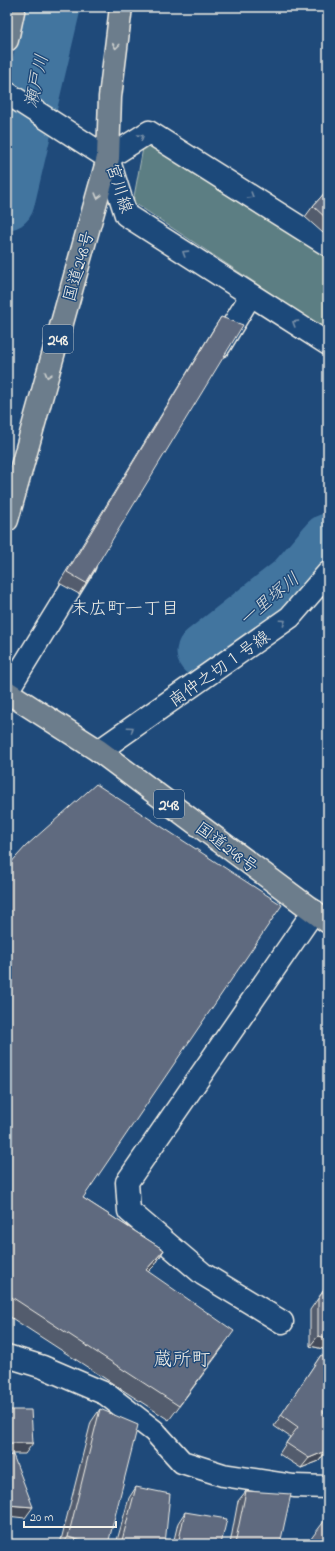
<svg xmlns="http://www.w3.org/2000/svg" width="335" height="1551" viewBox="0 0 335 1551" font-family="'Indie Flower','Klee One',sans-serif">
<style>
.green{fill:#5c7e83;stroke:#a8b8b6}
.lines{fill:none;stroke-linecap:round;stroke-linejoin:round}
.river{stroke:#42749f;stroke-width:55}
.pedestrian-casing{stroke:#f4f1e8;stroke-width:24}
.minor-casing{stroke:#f4f1e8;stroke-width:25}
.tertiary-casing{stroke:#f4f1e8;stroke-width:25}
.trunk-casing{stroke:#f4f1e8;stroke-width:25}
.pedestrian{stroke:#1f4a7a;stroke-width:21}
.minor{stroke:#1f4a7a;stroke-width:22}
.tertiary{stroke:#1f4a7a;stroke-width:22}
.trunk{stroke:#6c7d8c;stroke-width:22}
.wall{fill:#525b6d;stroke:#f4f1e8}
.shaded-wall{fill:#424a59;stroke:#f4f1e8}
.building{fill:#5f6a7f;stroke:#f4f1e8}
.oneway{stroke:#cbcecc}
.oneway2{stroke:#748da6}
.labels{text-anchor:middle;stroke-width:3;stroke-linejoin:round;paint-order:stroke}
.shield{fill:#1f4a7a;stroke:#b4bfc7;stroke-width:1}
.shield-label{font-size:16px;font-weight:bold;fill:#f4f1e8}
.street-label{font-size:17px;fill:#f4f1e8;stroke:#1f4a7a}
.water-label{font-size:18px;font-style:italic;fill:#d9dedd;stroke:#1f4a7a}
.neighbourhood-label{font-size:18px;fill:#f4f1e8;stroke:#1f4a7a}
.quarter-label{font-size:19px;fill:#f4f1e8;stroke:#1f4a7a}
</style>
<rect width="100%" height="100%" fill="#1f4a7a"/>
<filter id="ink" filterUnits="userSpaceOnUse"><feTurbulence type="fractalNoise" baseFrequency=".025" numOctaves="2"/><feDisplacementMap in="SourceGraphic" scale="8" xChannelSelector="R" yChannelSelector="G"/><feConvolveMatrix kernelMatrix="1 2 1 2 8 2 1 2 1" color-interpolation-filters="sRGB"/></filter>
<g filter="url(#ink)">
<polygon class="green" points="146,132 328,250 328,331 133,202"/>
<g class="lines">
<g class="river">
<polyline points="7,202 53,7"/>
<polyline points="204,652 293,582 328,541"/>
</g>
<defs>
<g id="pedestrian">
<polyline points="220,346 251,295"/>
<polyline points="7,692 85,565"/>
</g>
<g id="minor">
<polyline points="328,245 149,132 108,158 126,215 328,344"/>
<polyline points="99,751 290,617 328,573"/>
<polyline points="282,1322 203,1274 129,1211 127,1182 314,911"/>
<polyline points="7,1356 43,1367 106,1394 154,1431 182,1462 223,1475 294,1486 328,1487"/>
</g>
<polyline id="tertiary" points="7,93 108,158"/>
<g id="trunk">
<polyline points="7,40 14,7"/>
<polyline points="7,520 108,158 110,97 121,7"/>
<polyline points="7,692 99,751 328,922"/>
</g>
</defs>
<use href="#pedestrian" class="pedestrian-casing"/>
<use href="#minor" class="minor-casing"/>
<use href="#tertiary" class="tertiary-casing"/>
<use href="#trunk" class="trunk-casing"/>
<use href="#pedestrian" class="pedestrian"/>
<use href="#minor" class="minor"/>
<use href="#tertiary" class="tertiary"/>
<use href="#trunk" class="trunk"/>
</g>
<g class="wall">
<polygon points="328,189 328,228 323,233 305,217 313,206"/>
<polygon points="221,317 86,583 79,594 59,583 214,328"/>
<polygon points="7,867 83,1198 164,1250 155,1265 148,1271 224,1346 169,1420 7,1315"/>
<polygon points="328,1284 328,1350 310,1346 310,1310"/>
<polygon points="321,1355 323,1412 326,1451 319,1461 301,1468 279,1454 290,1437 274,1426"/>
<polygon points="100,1409 108,1544 60,1544 91,1422"/>
<polygon points="136,1487 165,1544 116,1544 129,1498"/>
<polygon points="246,1491 280,1544 230,1544 238,1501"/>
<polygon points="185,1512 221,1544 173,1544 178,1523"/>
</g>
<g class="shaded-wall">
<polygon points="164,1250 155,1265 136,1284 146,1270"/>
<polygon points="318,1336 328,1338 328,1350 310,1346"/>
<polygon points="7,1443 33,1443 25,1454 7,1454"/>
<polygon points="326,1451 319,1461 301,1468 309,1458"/>
<polygon points="7,1505 33,1507 25,1518 7,1516"/>
<polygon points="68,1537 92,1544 63,1544"/>
</g>
<g class="building">
<polygon points="328,189 328,220 313,206"/>
<polygon points="221,317 243,325 86,583 67,572"/>
<polygon points="96,784 282,905 83,1198 164,1250 146,1270 234,1331 179,1406 7,1294 7,867 26,846"/>
<polygon points="328,1284 328,1338 318,1336 318,1299"/>
<polygon points="321,1355 328,1359 328,1405 323,1412 328,1415 328,1448 326,1451 309,1458 286,1443 298,1427 281,1415"/>
<polygon points="100,1409 138,1425 108,1544 92,1544 68,1537"/>
<polygon points="7,1410 31,1410 33,1443 7,1443"/>
<polygon points="13,1455 33,1507 7,1505 7,1456"/>
<polygon points="136,1487 170,1494 165,1544 121,1544"/>
<polygon points="246,1491 291,1494 280,1544 235,1544"/>
<polygon points="185,1512 227,1519 221,1544 178,1544"/>
<polygon points="328,1516 328,1544 307,1544"/>
<polygon points="34,1541 35,1544 24,1544"/>
</g>
<defs><path id="oneway-chevron" d="M-2-3.5L2.5 0L-2 3.5" fill="none" stroke-width="1.6" stroke-linecap="round" stroke-linejoin="round"/></defs>
<g class="oneway">
<use href="#oneway-chevron" transform="translate(116 46) rotate(97)"/>
<use href="#oneway-chevron" transform="translate(98 196) rotate(106)"/>
<use href="#oneway-chevron" transform="translate(48 375) rotate(106)"/>
</g>
<g class="oneway2">
<use href="#oneway-chevron" transform="translate(141 137) rotate(-33)"/>
<use href="#oneway-chevron" transform="translate(251 196) rotate(32)"/>
<use href="#oneway-chevron" transform="translate(185 253) rotate(-148)"/>
<use href="#oneway-chevron" transform="translate(295 323) rotate(-148)"/>
<use href="#oneway-chevron" transform="translate(283 622) rotate(-35)"/>
<use href="#oneway-chevron" transform="translate(131 729) rotate(-35)"/>
</g>
</g>
<g class="labels">
<g class="shield">
<rect x="43" y="325" width="30" height="28" rx="3"/>
<rect x="154" y="790" width="30" height="28" rx="3"/>
</g>
<g class="shield-label">
<text x="58" y="345">248</text>
<text x="169" y="810">248</text>
</g>
<g class="street-label">
<text transform="translate(120 188) rotate(72)" y="6">宮川線</text>
<text transform="translate(78 266) rotate(-74)" y="6">国道248号</text>
<text transform="translate(219 668) rotate(-35)" y="6">南仲之切１号線</text>
<text transform="translate(227 847) rotate(37)" y="6">国道248号</text>
</g>
<g class="water-label">
<text transform="translate(36 81) rotate(-77)" y="6">瀬戸川</text>
<text transform="translate(269 599) rotate(-40)" y="6">一里塚川</text>
</g>
<g class="neighbourhood-label">
<text x="125" y="614">末広町一丁目</text>
</g>
<g class="quarter-label">
<text x="182" y="1365">蔵所町</text>
</g>
</g>
<rect width="335" height="1551" fill="none" stroke="#1f4a7a" stroke-width="24"/>
<rect x="12" y="12" width="311" height="1527" fill="none" stroke="#f4f1e8" stroke-width="1.5" filter="url(#ink)"/>
<path d="M24 1521v6h92v-6" fill="none" stroke="#f4f1e8" stroke-width="2"/>
<text x="30" y="1521" font-size="12" fill="#f4f1e8" stroke="#1f4a7a" stroke-width="3" paint-order="stroke">20 m</text>
</svg>
